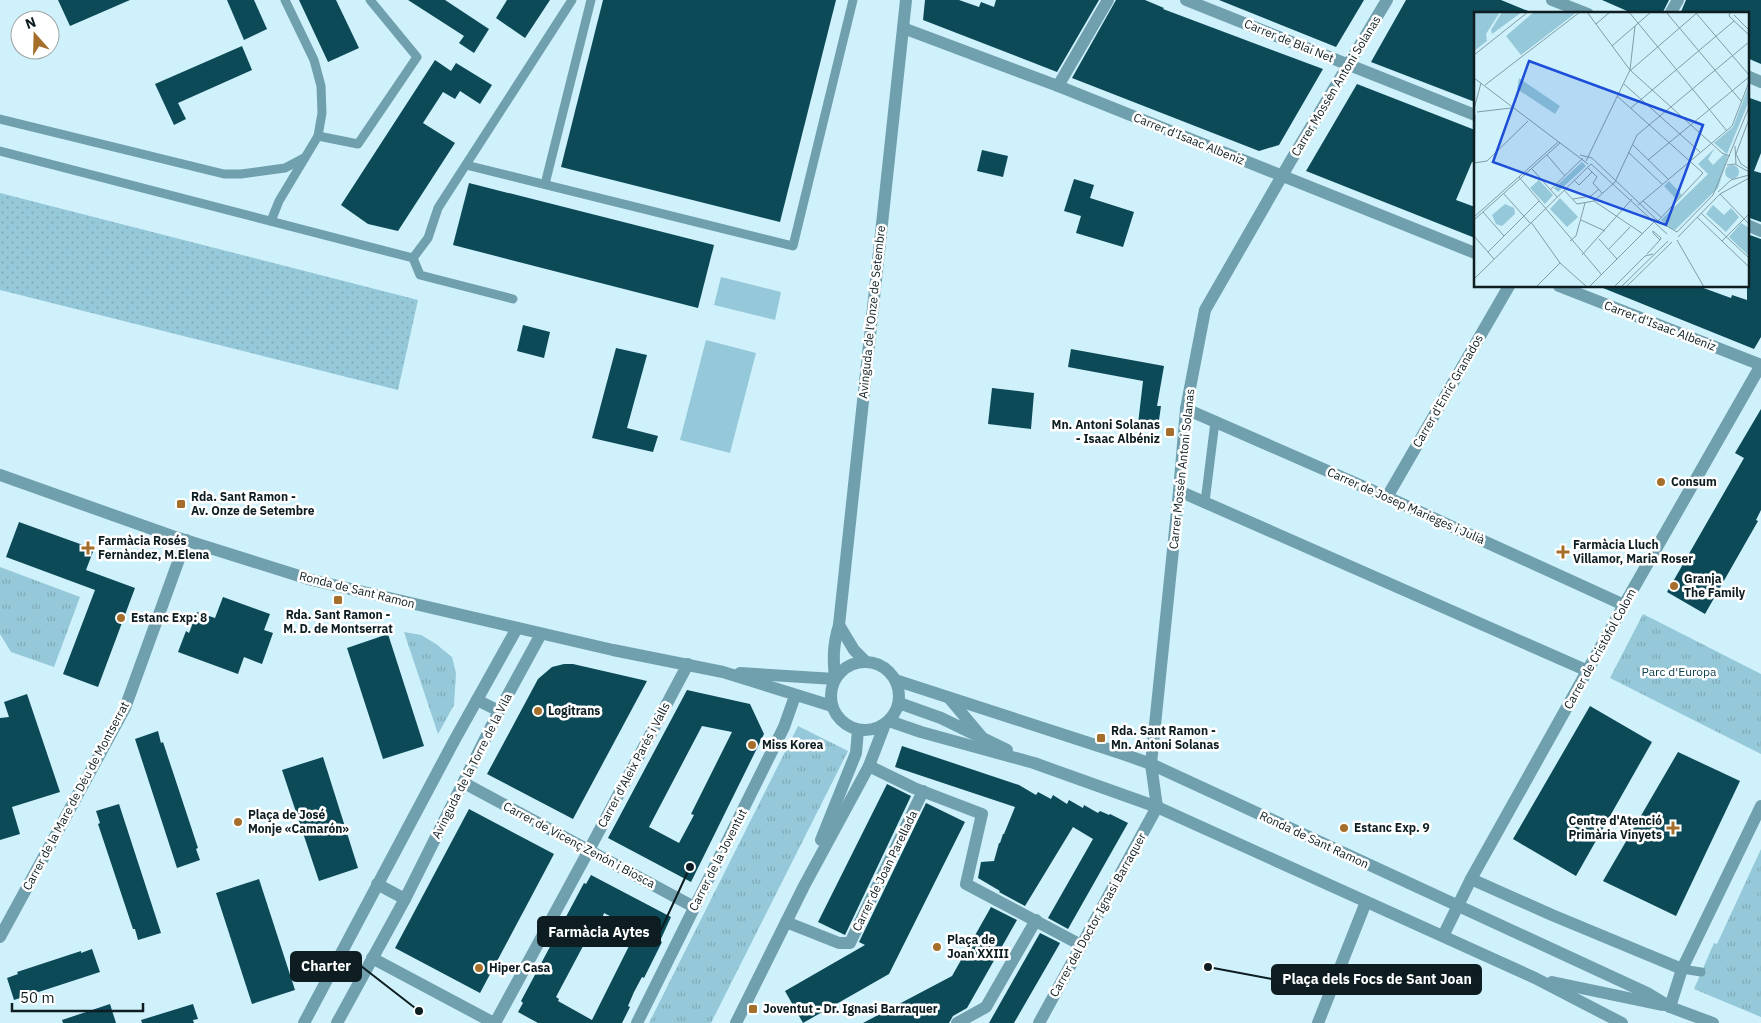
<svg xmlns="http://www.w3.org/2000/svg" width="1761" height="1023" viewBox="0 0 1761 1023" font-family="'IBM Plex Sans',sans-serif">
<style>
.grass{fill:url(#grass-dots)}
.park{fill:url(#park-tufts)}
.pitch{fill:#95c8d8}
.building{fill:#0c4a58;fill-rule:evenodd}
.lines{fill:none;stroke-linecap:round;stroke-linejoin:round}
.service{stroke:#709fae;stroke-width:9}
.pedestrian{stroke:#709fae;stroke-width:12}
.minor{stroke:#709fae;stroke-width:12}
.poi-dot{fill:#a56e2a;stroke:#fff;stroke-width:2}
.labels{text-anchor:middle;stroke-width:5;stroke-linejoin:round;paint-order:stroke}
.street-label{font-size:12px;fill:#0d1d21;stroke:#fff}
.poi-label{font-size:12px;font-weight:bold;fill:#0d1d21;stroke:#fff;text-anchor:start}
.park-label{font-size:12px;fill:#0d404d;stroke:#fff}
.inset-road{fill:none;stroke:#819ca4;stroke-width:1}
.view{fill:#1d4ed8;fill-opacity:0.15;stroke:#1d4ed8;stroke-width:2.5}
.inset-edge{fill:none;stroke:#0d1d21;stroke-width:2.5}
.leader{fill:none;stroke:#0d1d21;stroke-width:2}
.callout-dot{fill:#0d1d21;stroke:#fff;stroke-width:2}
.callout{fill:#0d1d21;stroke:#0d1d21;stroke-width:2}
.callout-label{font-size:14px;text-anchor:middle;font-weight:bold;fill:#fff}
</style>
<defs>
<pattern id="grass-dots" width="8" height="8" patternUnits="userSpaceOnUse" patternTransform="scale(1.25)"><rect width="8" height="8" fill="#95c8d8"/><path d="M2 2h.1M6 6h.1" fill="none" stroke="#7fabb9" stroke-width="1.8" stroke-linecap="round"/></pattern>
<pattern id="park-tufts" width="24" height="20" patternUnits="userSpaceOnUse" patternTransform="scale(1.25)"><rect width="24" height="20" fill="#95c8d8"/><path d="M3 7l-1-3M5 7V3M7 7l1-3M15 17l-1-3M17 17v-4M19 17l1-3" fill="none" stroke="#7fabb9"/></pattern>
</defs>
<rect width="100%" height="100%" fill="#cff1fb"/>
<polygon class="grass" points="0,193 418,300 398,390 0,290"/>
<g class="park">
<polygon points="0,567 80,597 54,667 11,652 0,634"/>
<polygon points="1643,614 1761,674 1761,754 1610,678"/>
<polygon points="404,632 421,635 436,644 452,657 456,673 454,705 438,734"/>
<polygon points="798,726 848,751 711,1023 649,1023"/>
<polygon points="1761,849 1761,1017 1694,989 1714,943 1717,944"/>
</g>
<g class="pitch">
<polygon points="721,277 781,292 775,320 714,305"/>
<polygon points="706,340 756,353 730,453 680,440"/>
</g>
<g class="building">
<polygon points="58,0 130,0 70,26"/>
<polygon points="227,0 254,0 267,29 244,40"/>
<polygon points="299,0 336,0 359,48 328,62"/>
<polygon points="408,0 445,0 489,29 474,53 459,43 464,36"/>
<polygon points="507,0 550,0 525,38 496,18"/>
<polygon points="603,0 836,0 780,222 561,167"/>
<polygon points="925,0 959,0 979,7 981,2 994,7 996,0 1099,0 1057,72 923,20"/>
<polygon points="1116,0 1145,0 1164,8 1163,9 1323,69 1279,145 1259,151 1072,78"/>
<polygon points="1219,0 1364,0 1336,47"/>
<polygon points="1406,0 1501,0 1533,13 1475,14 1475,102 1371,62"/>
<polygon points="1602,0 1669,0 1662,14 1634,14"/>
<polygon points="1686,0 1761,0 1761,64 1747,58 1747,14 1680,14"/>
<polygon points="242,46 252,70 178,103 186,119 174,125 155,84"/>
<polygon points="435,60 451,71 456,63 492,85 480,104 460,91 455,99 443,92 423,123 455,143 398,231 368,224 341,205"/>
<polygon points="1357,84 1475,130 1475,163 1472,162 1456,200 1475,207 1475,238 1306,171"/>
<polygon points="1747,97 1761,102 1761,153 1754,171 1761,173 1761,222 1747,217"/>
<polygon points="982,150 1008,156 1003,177 977,171"/>
<polygon points="1074,179 1094,185 1090,198 1134,212 1123,247 1076,233 1081,216 1064,211"/>
<polygon points="469,183 714,245 698,308 453,245"/>
<polygon points="1747,234 1761,239 1761,337 1754,349 1598,286 1698,286 1731,298 1732,295 1747,300"/>
<polygon points="523,325 550,332 544,358 517,351"/>
<polygon points="616,348 647,355 627,428 658,436 653,452 592,438"/>
<polygon points="1071,349 1164,366 1157,406 1161,406 1158,427 1138,424 1143,381 1068,367"/>
<polygon points="992,388 1034,393 1031,429 988,424"/>
<polygon points="1761,409 1761,510 1756,520 1758,521 1705,614 1667,592 1744,458 1735,453"/>
<polygon points="19,522 94,549 86,570 135,588 98,687 63,674 95,590 6,557"/>
<polygon points="223,597 270,614 264,630 273,633 262,664 244,657 238,674 178,652 186,631 189,633 197,612 215,618"/>
<polygon points="388,634 424,746 383,759 347,648"/>
<polygon points="564,664 573,664 647,681 573,819 487,774 538,679 552,667"/>
<path d="M 687,690 L 750,704 L 764,734 L 691,882 L 608,838 ZM 702,726 L 732,732 L 691,814 L 694,815 L 679,843 L 649,827 Z"/>
<polygon points="27,694 60,792 12,807 20,834 0,840 0,718 9,717 4,702"/>
<polygon points="1590,706 1652,742 1576,876 1513,839"/>
<polygon points="158,731 161,743 163,742 198,848 196,849 200,860 177,868 135,739"/>
<polygon points="902,746 1019,785 1036,795 1038,792 1051,799 1053,795 1067,804 1069,800 1083,808 1084,805 1098,813 1100,811 1109,815 1110,814 1128,823 1068,929 1048,918 1093,839 1073,827 1025,906 999,892 1000,891 978,878 981,862 994,861 999,843 1000,843 1003,834 1004,834 1015,807 895,767"/>
<polygon points="1678,752 1740,781 1676,916 1603,881"/>
<polygon points="323,757 358,868 319,881 282,770"/>
<polygon points="887,784 911,796 845,935 818,922"/>
<polygon points="926,803 965,822 889,974 803,1023 785,991 865,945 859,942"/>
<polygon points="119,804 161,933 138,940 135,929 133,929 98,824 100,823 96,811"/>
<polygon points="469,809 554,854 480,993 395,948"/>
<path d="M 591,875 L 671,917 L 660,941 L 662,942 L 644,978 L 642,977 L 634,992 L 628,1006 L 630,1007 L 622,1023 L 538,1023 L 518,1012 L 523,1003 L 521,1001 L 584,883 L 586,884 ZM 604,913 L 637,930 L 592,1020 L 558,1001 L 559,999 L 556,997 L 599,916 L 603,916 Z"/>
<polygon points="259,879 295,990 252,1004 216,893"/>
<polygon points="991,907 1017,920 967,1008 953,1016 949,1023 863,1023 952,976"/>
<polygon points="1040,933 1060,943 1059,945 1014,1023 989,1023"/>
<polygon points="92,949 100,972 14,1000 7,978 18,974 17,972 81,951 81,953"/>
<polygon points="110,1004 116,1023 63,1023 62,1020"/>
<polygon points="193,1004 198,1019 193,1020 194,1023 142,1023 141,1020"/>
</g>
<g class="lines">
<g class="service">
<polyline points="0,119 224,174 241,174 285,168 304,158"/>
<polyline points="318,136 358,144 417,57 370,0"/>
<polyline points="0,151 413,258 420,275 513,299"/>
<polyline points="466,165 793,246 853,0"/>
<polyline points="545,184 591,0"/>
<polyline points="271,221 279,201 318,136 322,113 321,86 314,60 285,0"/>
<polyline points="413,258 428,238 438,208 572,0"/>
<polyline points="1205,502 1215,422"/>
<polyline points="1682,969 1701,972"/>
</g>
<polyline class="pedestrian" points="495,1023 589,850 688,664"/>
<g class="minor">
<polyline points="1186,0 1475,115"/>
<polyline points="1552,0 1588,14"/>
<polyline points="1670,14 1678,0"/>
<polyline points="903,28 1058,86 1475,253"/>
<polyline points="1747,76 1761,82"/>
<polyline points="1058,86 1108,0"/>
<polyline points="1747,225 1761,231"/>
<polyline points="1559,286 1761,365"/>
<polyline points="1186,409 1387,497 1624,605"/>
<polyline points="0,475 172,536 312,580 613,650 723,672 832,706"/>
<polyline points="1179,491 1588,671"/>
<polyline points="1387,497 1509,286"/>
<polyline points="839,625 854,650 865,661"/>
<circle cx="865" cy="696" r="34"/>
<polyline points="740,673 835,679"/>
<path d="M 835,679 C 833,658 833,645 839,625 L 906,0"/>
<polyline points="895,680 1123,754 1151,764 1647,993 1670,1007 1713,1023"/>
<polyline points="949,698 981,736"/>
<polyline points="477,700 499,711"/>
<polyline points="899,703 941,718 1007,750"/>
<polyline points="889,721 921,732 1034,763 1157,807 1535,978 1622,1023"/>
<polyline points="869,766 914,788 982,814 966,884 1081,945"/>
<polyline points="464,783 694,907"/>
<polyline points="1157,807 1151,764 1179,491 1186,409 1205,310 1290,162 1387,0"/>
<polyline points="821,840 856,753 858,730"/>
<polyline points="1471,879 1552,915 1682,969"/>
<polyline points="377,884 405,899"/>
<polyline points="786,922 839,943 850,943 923,791"/>
<polyline points="1443,936 1471,879 1624,605 1761,365"/>
<polyline points="0,937 125,708 186,540"/>
<polyline points="372,958 494,1023"/>
<polyline points="1552,982 1662,1005"/>
<polyline points="1670,1007 1682,969 1761,806"/>
<polyline points="304,1023 454,741 517,628"/>
<polyline points="337,1023 405,899 499,711 541,634"/>
<polyline points="637,1023 784,727 795,696"/>
<polyline points="736,1023 804,886 869,766 885,724"/>
<polyline points="957,1023 986,1007 1036,920"/>
<polyline points="1039,1023 1157,807"/>
<polyline points="1318,1023 1366,902"/>
</g>
</g>
<g class="poi-dot">
<rect x="1165" y="427" width="10" height="10" rx="2.5"/>
<circle cx="1661" cy="482" r="5"/>
<rect x="176" y="499" width="10" height="10" rx="2.5"/>
<path d="M85.5 540.5h5v5h5v5h-5v5h-5v-5h-5v-5h5z"/>
<path d="M1560.5 544.5h5v5h5v5h-5v5h-5v-5h-5v-5h5z"/>
<circle cx="1674" cy="586" r="5"/>
<rect x="333" y="595" width="10" height="10" rx="2.5"/>
<circle cx="121" cy="618" r="5"/>
<circle cx="538" cy="711" r="5"/>
<rect x="1096" y="733" width="10" height="10" rx="2.5"/>
<circle cx="752" cy="745" r="5"/>
<circle cx="238" cy="822" r="5"/>
<circle cx="1344" cy="828" r="5"/>
<path d="M1670.5 820.5h5v5h5v5h-5v5h-5v-5h-5v-5h5z"/>
<circle cx="937" cy="947" r="5"/>
<circle cx="479" cy="968" r="5"/>
<rect x="748" y="1004" width="10" height="10" rx="2.5"/>
</g>
<g class="labels">
<g class="street-label">
<text transform="translate(1289 41) rotate(22)" y="4">Carrer de Blai Net</text>
<text transform="translate(1336 86) rotate(-59)" y="4">Carrer Mossèn Antoni Solanas</text>
<text transform="translate(1189 139) rotate(22)" y="4">Carrer d'Isaac Albeniz</text>
<text transform="translate(872 312) rotate(-84)" y="4">Avinguda de l'Onze de Setembre</text>
<text transform="translate(1660 326) rotate(21)" y="4">Carrer d'Isaac Albeniz</text>
<text transform="translate(1448 391) rotate(-60)" y="4">Carrer d'Enric Granados</text>
<text transform="translate(1182 469) rotate(-84)" y="4">Carrer Mossèn Antoni Solanas</text>
<text transform="translate(1406 506) rotate(24)" y="4">Carrer de Josep Marieges i Julià</text>
<text transform="translate(357 590) rotate(14)" y="4">Ronda de Sant Ramon</text>
<text transform="translate(1600 649) rotate(-61)" y="4">Carrer de Cristòfol Colom</text>
<text transform="translate(634 765) rotate(-62)" y="4">Carrer d'Aleix Parés i Valls</text>
<text transform="translate(472 766) rotate(-63)" y="4">Avinguda de la Torre de la Vila</text>
<text transform="translate(76 796) rotate(-62)" y="4">Carrer de la Mare de Déu de Montserrat</text>
<text transform="translate(1314 840) rotate(25)" y="4">Ronda de Sant Ramon</text>
<text transform="translate(579 845) rotate(28)" y="4">Carrer de Vicenç Zenón i Biosca</text>
<text transform="translate(718 860) rotate(-63)" y="4">Carrer de la Joventut</text>
<text transform="translate(885 871) rotate(-64)" y="4">Carrer de Joan Parellada</text>
<text transform="translate(1098 915) rotate(-61)" y="4">Carrer del Doctor Ignasi Barraquer</text>
</g>
<g class="poi-label">
<text x="1160" y="429" text-anchor="end">Mn. Antoni Solanas<tspan x="1160" dy="14">- Isaac Albéniz</tspan></text>
<text x="1671" y="486">Consum</text>
<text x="191" y="501">Rda. Sant Ramon -<tspan x="191" dy="14">Av. Onze de Setembre</tspan></text>
<text x="98" y="545">Farmàcia Rosés<tspan x="98" dy="14">Fernàndez, M.Elena</tspan></text>
<text x="1573" y="549">Farmàcia Lluch<tspan x="1573" dy="14">Villamor, Maria Roser</tspan></text>
<text x="1684" y="583">Granja<tspan x="1684" dy="14">The Family</tspan></text>
<text x="338" y="619" text-anchor="middle">Rda. Sant Ramon -<tspan x="338" dy="14">M. D. de Montserrat</tspan></text>
<text x="131" y="622">Estanc Exp: 8</text>
<text x="548" y="715">Logitrans</text>
<text x="1111" y="735">Rda. Sant Ramon -<tspan x="1111" dy="14">Mn. Antoni Solanas</tspan></text>
<text x="762" y="749">Miss Korea</text>
<text x="248" y="819">Plaça de José<tspan x="248" dy="14">Monje «Camarón»</tspan></text>
<text x="1662" y="825" text-anchor="end">Centre d'Atenció<tspan x="1662" dy="14">Primària Vinyets</tspan></text>
<text x="1354" y="832">Estanc Exp. 9</text>
<text x="947" y="944">Plaça de<tspan x="947" dy="14">Joan XXIII</tspan></text>
<text x="489" y="972">Hiper Casa</text>
<text x="763" y="1013">Joventut - Dr. Ignasi Barraquer</text>
</g>
<g class="park-label">
<text x="1679" y="676">Parc d'Europa</text>
</g>
</g>
<g transform="translate(1474 12)">
<rect width="275" height="275" fill="#cff1fb"/>
<path d="M 45,66 L 86,94 L 81,102 L 43,77 ZM251 160a7 7 0 1 1 14 0a7 7 0 1 1-14 0ZM 239,193 L 250,203 L 257,196 L 265,205 L 252,220 L 232,202 ZM 267,211 L 275,216 L 275,244 L 255,225 Z" fill="#95c8d8"/>
<path d="M 0,0 L 26,0 L 12,22 L 13,29 L 0,39 ZM 28,0 L 48,0 L 18,22 L 17,18 ZM 275,73 L 275,89 L 253,142 L 240,131 L 259,115 ZM 241,136 L 234,147 L 239,153 L 250,142 L 254,144 L 244,176 L 201,218 L 196,216 L 187,208 L 234,162 L 224,152 ZM 108,150 L 112,154 L 84,180 L 80,176 ZM 65,168 L 79,183 L 71,192 L 56,176 ZM 195,169 L 208,183 L 203,188 L 190,174 ZM 31,192 L 40,196 L 41,202 L 28,214 L 22,212 L 18,203 Z" fill="#95c8d8"/>
<path d="M 60,0 L 103,0 L 47,43 L 32,24 ZM 0,8 L 9,13 L 12,22 L 0,39 ZM 86,186 L 104,205 L 93,215 L 76,197 Z" fill="#95c8d8"/>
<path class="inset-road" d="M 113,0 L 156,58 L 248,141 L 256,144M 155,0 L 253,119M 192,0 L 267,89M 256,0 L 255,4 L 275,23M 222,1 L 275,63M 260,3 L 275,18M 122,12 L 136,0M 138,34 L 177,0M 0,43 L 54,0M 157,58 L 224,0M 0,66 L 114,152M 150,72 L 226,140M 11,73 L 106,0M 143,84 L 229,161 L 184,209M 157,96 L 260,9M 0,97 L 7,71M 3,100 L 37,96M 275,107 L 262,142 L 267,152 L 275,157M 158,132 L 194,167M 261,134 L 262,153M 154,140 L 188,172M 73,143 L 91,164M 106,143 L 118,146 L 184,209 L 203,220M 174,148 L 275,65M 112,149 L 156,58 L 161,14M 0,151 L 13,149 L 54,109M 0,151 L 1,103M 117,152 L 193,222M 253,153 L 261,152 L 275,160M 114,156 L 123,165 L 119,171 L 128,181M 58,157 L 83,185M 45,165 L 127,262M 100,168 L 105,173 L 118,160M 141,170 L 163,123 L 275,30M 76,178 L 109,146M 90,178 L 103,192 L 120,189 L 141,170M 244,180 L 257,168 L 275,163M 30,182 L 56,211M 246,182 L 275,212M 239,183 L 275,95M 99,187 L 117,184 L 125,177M 120,189 L 169,222M 169,189 L 187,205M 164,193 L 258,114 L 275,70M 9,200 L 30,224M 227,201 L 275,246M 0,205 L 84,130M 223,205 L 275,255M 0,208 L 86,131M 107,208 L 131,219M 57,210 L 86,251 L 113,275M 179,219 L 187,226 L 186,228 L 179,221 ZM 203,220 L 239,183M 0,224 L 20,247M 204,225 L 246,182 L 275,166M 125,227 L 143,247M 203,228 L 230,275M 96,229 L 102,224 L 111,191M 248,229 L 275,202M 135,237 L 156,215M 14,240 L 65,189M 173,242 L 186,228M 108,243 L 158,187M 0,267 L 117,152M 62,275 L 86,251M 115,275 L 180,210M 140,275 L 171,244 L 179,242M 147,275 L 194,229M 152,275 L 198,230"/>
<path class="view" d="M 55,49 L 229,113 L 192,213 L 19,150 Z"/>
<rect width="275" height="275" class="inset-edge"/>
</g>
<path class="leader" d="M690 867L660 932M419 1011L361 966M1208 967L1272 979"/>
<g class="callout-dot">
<circle cx="690" cy="867" r="5"/>
<circle cx="419" cy="1011" r="5"/>
<circle cx="1208" cy="967" r="5"/>
</g>
<g class="callout">
<rect x="538" y="917" width="122" height="29" rx="5"/>
<rect x="291" y="952" width="70" height="29" rx="5"/>
<rect x="1272" y="965" width="209" height="29" rx="5"/>
</g>
<g class="callout-label">
<text x="599" y="937">Farmàcia Aytes</text>
<text x="326" y="971">Charter</text>
<text x="1377" y="984">Plaça dels Focs de Sant Joan</text>
</g>
<g transform="translate(35 35) rotate(340)"><circle r="24" fill="#ffffff" stroke="#9ea5a6"/>
<path d="M0-4L9 19L0 12L-9 19Z" fill="#a56e2a"/>
<text y="-8" font-size="14" font-weight="bold" text-anchor="middle" fill="#0d1d21">N</text>
</g>
<path d="M12 1003v8h131v-8" fill="none" stroke="#0d1d21" stroke-width="2.5"/>
<text x="20" y="1003" font-size="15" fill="#0d1d21" stroke="#ffffff" stroke-width="4" paint-order="stroke">50 m</text>
</svg>
